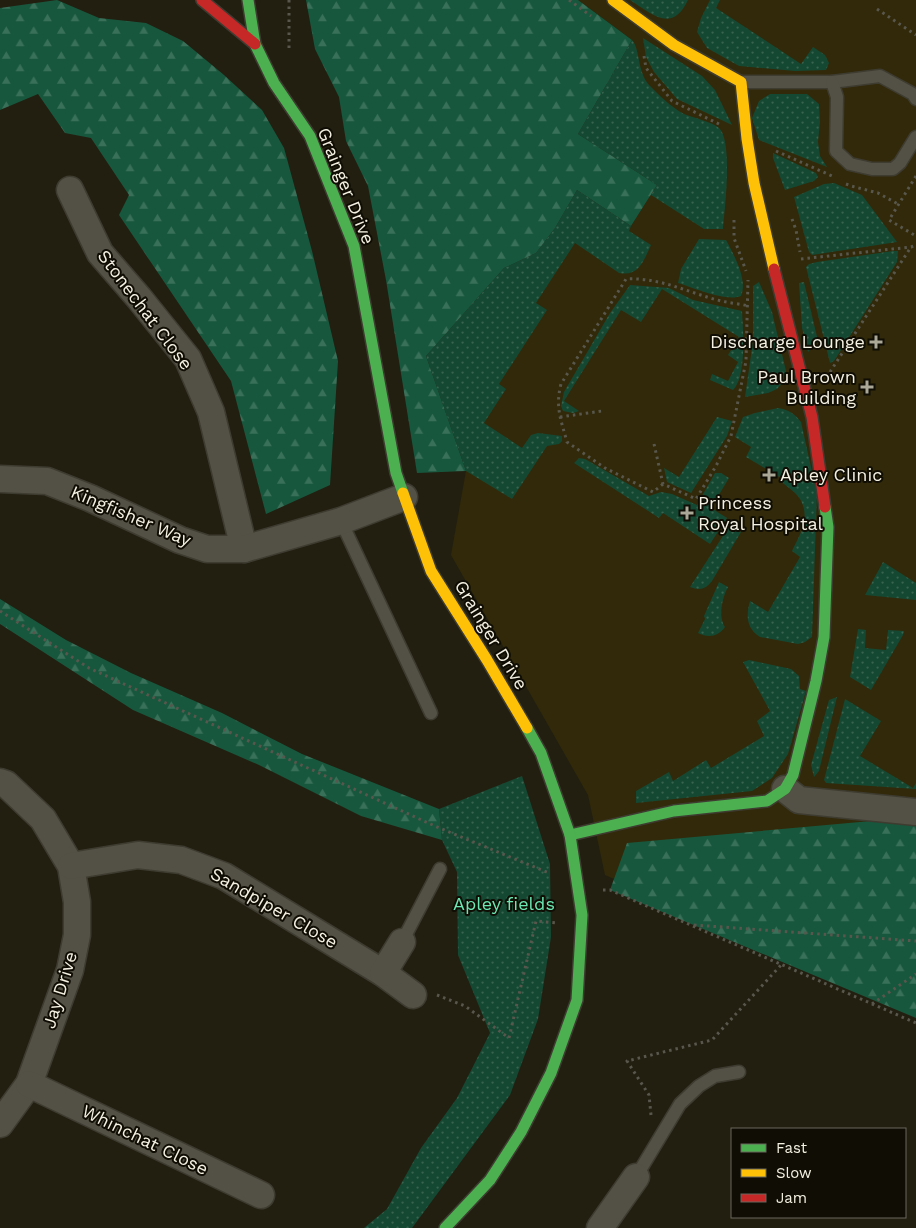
<svg xmlns="http://www.w3.org/2000/svg" width="916" height="1228" viewBox="0 0 916 1228" font-family="'Work Sans',sans-serif">
<style>
.built{fill:#312909}
.green{fill:url(#green-dots)}
.forest{fill:url(#forest-firs)}
.lines{fill:none;stroke-linecap:round;stroke-linejoin:round}
.lane-casing{stroke:#3e3b31;stroke-width:15}
.street-casing{stroke:#3e3b31;stroke-width:29}
.fast-casing{stroke:#3e3b31;stroke-width:14}
.slow-casing{stroke:#3e3b31;stroke-width:14}
.jam-casing{stroke:#3e3b31;stroke-width:14}
.path{stroke:#59574d;stroke-width:3;stroke-dasharray:2.5 4;stroke-linecap:butt}
.lane{stroke:#535045;stroke-width:12}
.street{stroke:#535045;stroke-width:26}
.fast{stroke:#4caf50;stroke-width:11}
.slow{stroke:#ffc107;stroke-width:11}
.jam{stroke:#c62828;stroke-width:11}
.poi-dot{fill:#aba898;stroke:#0f0d04;stroke-width:2}
.labels{text-anchor:middle;stroke-width:4;stroke-linejoin:round;paint-order:stroke}
.street-label{font-size:18px;fill:#f5f1e2;stroke:#0f0d04}
.poi-label{font-size:18px;fill:#f5f1e2;stroke:#0f0d04;text-anchor:end}
.park-label{font-size:18px;fill:#6ae7b2;stroke:#0f0d04}
</style>
<defs>
<pattern id="green-dots" width="8" height="8" patternUnits="userSpaceOnUse" patternTransform="scale(1.25)"><rect width="8" height="8" fill="#144832"/><path d="M2 2h.1M6 6h.1" fill="none" stroke="#37634f" stroke-width="1.8" stroke-linecap="round"/></pattern>
<pattern id="forest-firs" width="22" height="20" patternUnits="userSpaceOnUse" patternTransform="scale(1.25)"><rect width="22" height="20" fill="#17573d"/><path d="M5 1l3.5 6h-7zM16 11l3.5 6h-7z" fill="#397059"/></pattern>
</defs>
<rect width="100%" height="100%" fill="#221f10"/>
<polygon class="built" points="578,0 916,0 916,1013 605,875 588,795 451,555 466,471 536,253 631,226 657,185 632,40"/>
<g class="green">
<path d="M 630,0 L 688,0 C 672,34 652,14 630,0 Z"/>
<polygon points="710,0 720,0 716,8 801,64 813,47 825,55 829,63 826,70 795,71 739,66 707,48 697,32 701,18"/>
<polygon points="643,38 702,76 715,90 732,125 677,99 654,72 646,57"/>
<path d="M 632,40 C 640,48 637,71 649,85 C 660,96 671,107 684,114 C 694,118 712,122 719,128 C 733,141 725,210 723,229 L 704,229 L 651,195 L 657,185 L 578,134 Z"/>
<polygon points="770,94 807,94 819,104 820,122 818,142 820,156 827,167 759,140 752,118 759,101"/>
<polygon points="773,153 816,173 818,177 814,181 785,190 773,158"/>
<polygon points="834,183 862,195 897,242 812,255 809,252 794,197 824,184"/>
<path d="M 577,190 L 631,226 L 629,231 L 651,245 C 644,260 639,277 619,273 L 575,243 L 536,303 L 547,310 L 499,384 L 506,389 L 484,423 L 522,448 L 531,435 L 538,433 L 562,436 L 562,441 L 559,444 L 547,446 L 512,499 L 466,471 L 426,356 L 504,268 L 536,253 L 555,228 Z"/>
<path d="M 699,239 L 726,240 C 734,255 748,280 741,296 C 726,302 694,288 678,283 L 681,269 Z"/>
<polygon points="893,251 898,251 897,262 834,361 830,363 806,267 809,264 817,262"/>
<polygon points="759,282 772,312 786,371 783,382 777,389 768,393 745,397 753,341 753,286"/>
<polygon points="804,282 818,341 808,352 802,328 799,283"/>
<path d="M 630,285 L 669,288 L 693,300 L 742,311 C 743,329 747,377 733,390 L 710,380 L 712,374 L 728,381 L 738,362 L 728,355 L 739,337 L 662,289 L 641,322 L 621,310 L 564,401 L 579,411 L 573,413 L 563,411 L 561,406 L 564,392 L 610,313 Z"/>
<path d="M 778,408 C 789,410 794,413 801,422 L 817,494 L 812,637 L 805,642 L 798,644 L 760,637 C 746,628 746,615 750,601 L 768,612 L 800,557 L 792,551 C 800,534 811,518 800,499 C 796,492 786,486 779,480 L 781,478 L 746,457 L 751,447 L 735,437 L 743,417 L 755,413 Z"/>
<polygon points="717,417 732,421 727,436 691,493 667,482 664,468 679,477"/>
<polygon points="579,458 585,459 649,496 661,492 672,494 697,505 715,473 721,473 729,478 711,508 727,518 710,544 663,513 659,518 574,463"/>
<path d="M 730,525 L 741,532 L 712,581 C 706,589 700,591 690,587 Z"/>
<polygon points="883,562 916,583 916,600 865,595"/>
<path d="M 719,582 L 728,587 C 722,598 718,617 725,627 C 718,637 708,638 698,633 L 705,619 L 704,616 Z"/>
<polygon points="858,629 866,630 865,648 886,650 888,630 904,631 903,635 871,690 850,677"/>
<polygon points="749,660 791,669 799,676 800,689 806,691 788,754 772,778 752,791 636,803 636,791 669,772 673,781 706,760 711,768 764,736 757,721 770,711 743,662"/>
<polygon points="837,697 819,771 814,777 811,765 829,700"/>
<polygon points="845,699 881,721 860,756 913,788 916,783 916,789 826,783 824,780"/>
<polygon points="522,776 550,864 551,937 538,1019 510,1095 412,1228 364,1228 387,1209 421,1148 457,1098 490,1033 458,955 457,872 442,840 439,809"/>
</g>
<g class="forest">
<polygon points="57,0 99,18 146,23 183,41 224,75 262,110 284,148 312,251 338,361 330,485 266,514 231,381 119,215 129,195 91,138 65,133 38,94 0,110 0,8"/>
<polygon points="306,0 578,0 632,40 578,134 657,185 631,226 577,190 555,228 536,253 504,268 426,356 466,471 417,473 386,280 368,186 346,141 339,97 315,49"/>
<polygon points="0,599 66,640 131,673 222,713 302,754 439,809 442,840 361,816 259,765 133,710 0,624"/>
<polygon points="916,817 916,1018 610,890 627,843"/>
</g>
<g class="lines">
<defs>
<g id="lane">
<polyline points="741,82 832,82 880,76 913,94 916,99"/>
<polyline points="832,82 837,97 836,151 850,164 872,169 893,169 900,163 916,137"/>
<polyline points="341,521 431,713"/>
<polyline points="402,942 440,869"/>
<polyline points="636,1177 680,1104 699,1086 715,1076 739,1072"/>
</g>
<g id="street">
<polyline points="70,190 100,253 139,298 188,359 211,412 244,549"/>
<polyline points="0,479 47,481 90,498 180,540 207,549 244,549 341,521 404,497"/>
<polyline points="0,782 6,784 43,819 71,866 77,902 77,935 70,970 29,1084 0,1124"/>
<polyline points="785,789 799,800 916,812"/>
<polyline points="71,866 138,855 181,860 224,876 383,973 413,995"/>
<polyline points="383,973 402,942"/>
<polyline points="29,1084 261,1195"/>
<polyline points="600,1228 636,1177"/>
</g>
<g id="fast">
<polyline points="248,0 255,44 274,83 310,136 354,246 396,473 403,493"/>
<polyline points="570,835 674,811 767,801 785,789 793,775 816,681 824,637 828,527 825,507"/>
<polyline points="445,1228 490,1180 521,1132 551,1073 577,1000 582,915 570,835 541,753 527,728"/>
</g>
<g id="slow">
<polyline points="613,0 674,45 741,82 747,139 754,183 774,269"/>
<polyline points="403,493 431,571 487,660 527,728"/>
</g>
<g id="jam">
<polyline points="202,0 255,44"/>
<polyline points="774,269 812,417 825,507"/>
</g>
</defs>
<use href="#lane" class="lane-casing"/>
<use href="#street" class="street-casing"/>
<use href="#fast" class="fast-casing"/>
<use href="#slow" class="slow-casing"/>
<use href="#jam" class="jam-casing"/>
<g class="path">
<polyline points="289,0 289,52"/>
<polyline points="569,0 591,16"/>
<polyline points="877,9 916,35"/>
<polyline points="644,56 646,68 672,101 719,124"/>
<polyline points="776,151 832,176"/>
<polyline points="916,176 889,220 916,236"/>
<polyline points="846,184 851,186 878,193 898,204"/>
<polyline points="792,219 796,230 800,252"/>
<polyline points="734,220 734,238 746,271"/>
<polyline points="801,259 911,247 916,245"/>
<polyline points="830,372 911,247"/>
<polyline points="560,417 602,411"/>
<polyline points="654,444 663,484 696,499 716,466 731,436 746,361 748,280"/>
<path d="M 663,484 L 653,492 L 605,468 L 567,442 C 561,420 555,407 561,384 L 626,279 C 660,277 689,293 721,301 C 730,303 740,304 749,306"/>
<polyline points="0,611 89,668 437,827 549,873"/>
<polyline points="603,890 610,890 916,1023"/>
<polyline points="694,925 916,941"/>
<polyline points="437,995 465,1006 509,1038 536,921 557,923"/>
<polyline points="872,1004 916,974"/>
<polyline points="651,1115 649,1095 627,1061 712,1040 782,964"/>
</g>
<use href="#lane" class="lane"/>
<use href="#street" class="street"/>
<use href="#fast" class="fast"/>
<use href="#slow" class="slow"/>
<use href="#jam" class="jam"/>
</g>
<g class="poi-dot">
<path d="M873.5 334.5h5v5h5v5h-5v5h-5v-5h-5v-5h5z"/>
<path d="M864.5 379.5h5v5h5v5h-5v5h-5v-5h-5v-5h5z"/>
<path d="M766.5 467.5h5v5h5v5h-5v5h-5v-5h-5v-5h5z"/>
<path d="M684.5 505.5h5v5h5v5h-5v5h-5v-5h-5v-5h5z"/>
</g>
<g class="labels">
<g class="street-label">
<text transform="translate(346 186) rotate(68)" y="6">Grainger Drive</text>
<text transform="translate(145 310) rotate(53)" y="6">Stonechat Close</text>
<text transform="translate(131 516) rotate(23)" y="6">Kingfisher Way</text>
<text transform="translate(491 635) rotate(59)" y="6">Grainger Drive</text>
<text transform="translate(274 908) rotate(30)" y="6">Sandpiper Close</text>
<text transform="translate(60 990) rotate(-73)" y="6">Jay Drive</text>
<text transform="translate(145 1140) rotate(26)" y="6">Whinchat Close</text>
</g>
<g class="poi-label">
<text x="865" y="348">Discharge Lounge</text>
<text x="856" y="383">Paul Brown<tspan x="856" dy="21">Building</tspan></text>
<text x="780" y="481" text-anchor="start">Apley Clinic</text>
<text x="698" y="509" text-anchor="start">Princess<tspan x="698" dy="21">Royal Hospital</tspan></text>
</g>
<g class="park-label">
<text x="504" y="910">Apley fields</text>
</g>
</g>
<rect x="731" y="1128" width="175" height="90" fill="#0f0d04" stroke="#6b685d"/>
<rect x="741" y="1144" width="25" height="8" fill="#4caf50" stroke="#6b685d"/>
<text x="776" y="1153" font-size="15" fill="#f5f1e2">Fast</text>
<rect x="741" y="1169" width="25" height="8" fill="#ffc107" stroke="#6b685d"/>
<text x="776" y="1178" font-size="15" fill="#f5f1e2">Slow</text>
<rect x="741" y="1194" width="25" height="8" fill="#c62828" stroke="#6b685d"/>
<text x="776" y="1203" font-size="15" fill="#f5f1e2">Jam</text>
</svg>
